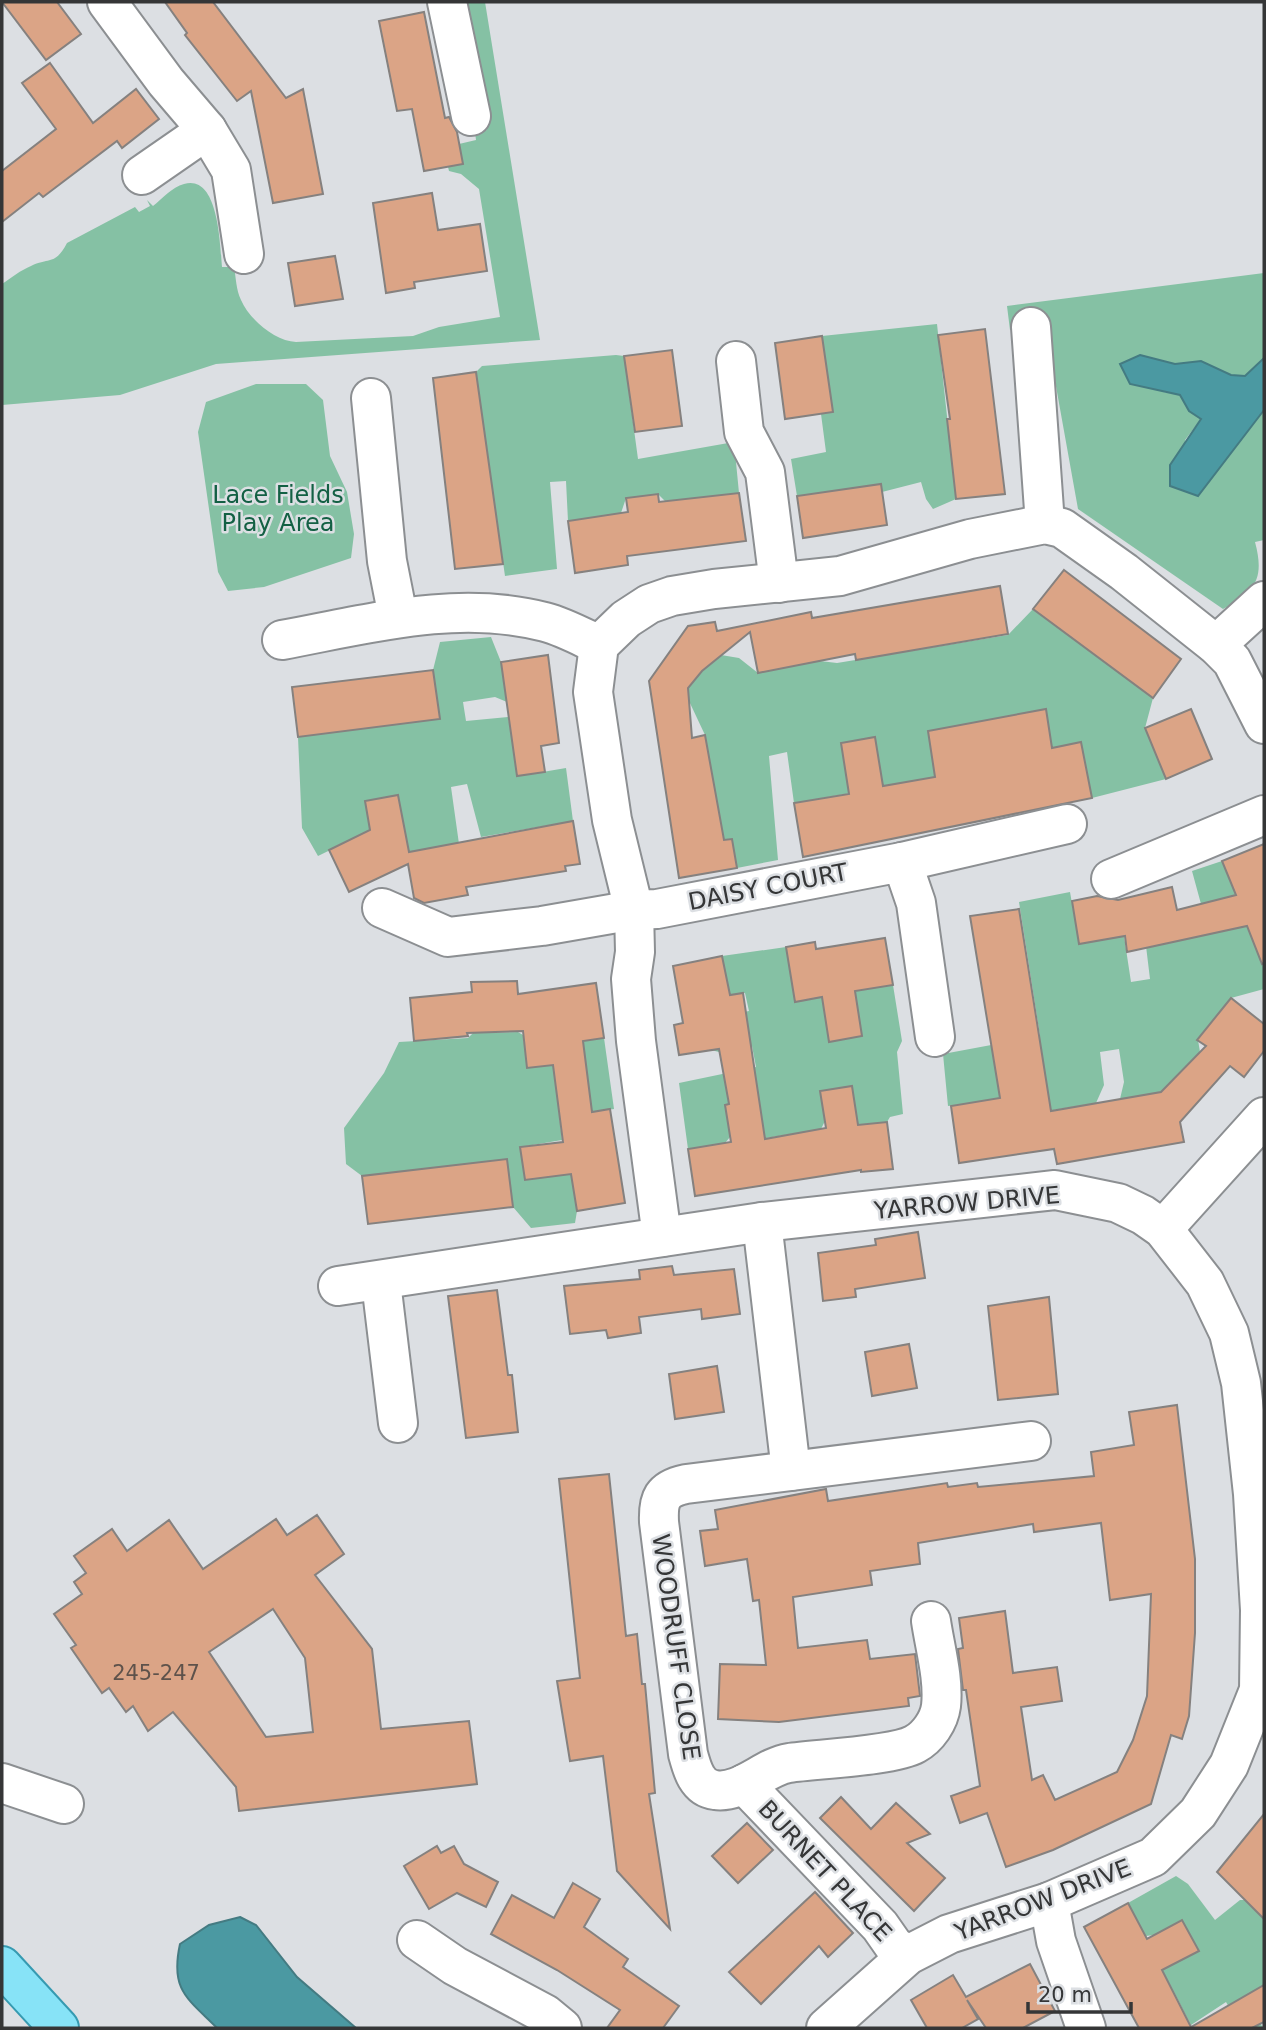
<svg xmlns="http://www.w3.org/2000/svg" width="1266" height="2030" viewBox="0 0 1266 2030" font-family="'DejaVu Sans',sans-serif">
<style>
.green{fill:#85c1a4}
.water{fill:#4b99a2;stroke:#447b82;stroke-width:2}
.building{fill:#dba486;stroke:#85817f;stroke-width:2;fill-rule:evenodd}
.lines{fill:none;stroke-linecap:round;stroke-linejoin:round}
.minor-casing{stroke:#8c8f92;stroke-width:42}
.major-casing{stroke:#369ab1;stroke-width:42}
.minor{stroke:#fff;stroke-width:38}
.major{stroke:#87e3f7;stroke-width:38}
.labels{text-anchor:middle;stroke-width:5;stroke-linejoin:round;paint-order:stroke}
.number-label{font-size:21px;fill:#5e524b}
.park-label{font-size:24px;fill:#136044;stroke:#dcdfe3}
.street-label{font-size:24px;fill:#353637;stroke:#dcdfe3}
</style>
<rect width="100%" height="100%" fill="#dcdfe3"/>
<g class="green">
<path d="M 461,2 L 485,2 L 540,340 L 216,364 L 120,395 L 2,405 L 2,284 C 11,278 21,270 31,266 C 49,257 55,266 67,243 L 135,207 L 139,212 L 150,206 L 147,200 L 153,206 C 162,199 172,187 184,184 C 219,174 220,245 222,267 L 234,267 C 236,277 236,290 241,300 C 249,319 275,341 296,342 L 413,336 L 439,327 L 500,317 L 479,189 L 461,174 L 449,171 L 448,167 L 463,164 L 459,144 L 476,140 L 475,132 L 487,130 Z"/>
<path d="M 1264,273 L 1264,358 L 1246,376 L 1231,375 L 1201,361 L 1175,364 L 1140,355 L 1164,392 L 1180,395 L 1189,411 L 1201,419 L 1185,440 L 1198,496 L 1264,410 L 1264,540 L 1255,542 C 1265,579 1255,592 1223,609 L 1078,509 L 1045,325 L 1010,330 L 1007,306 Z"/>
<polygon points="937,324 956,499 933,509 926,499 921,482 882,492 880,484 797,496 791,459 826,452 821,414 833,412 822,336"/>
<polygon points="616,355 624,356 638,459 734,442 739,493 665,501 658,494 626,498 621,513 568,521 566,481 550,482 557,569 505,576 476,372 482,366"/>
<polygon points="256,384 306,384 323,400 330,456 347,492 354,534 351,558 264,587 228,591 218,572 198,432 206,402"/>
<polygon points="1033,609 1153,698 1145,728 1166,779 1092,798 1081,742 1051,748 1045,709 1012,715 1017,746 928,731 936,777 881,786 875,738 842,743 851,793 794,803 787,752 769,756 778,860 737,868 731,839 707,843 717,804 705,735 689,701 688,688 702,671 721,655 739,658 758,673 820,661 837,663 1008,635"/>
<polygon points="491,637 501,662 507,702 495,697 463,702 466,721 508,717 519,776 566,768 573,821 481,837 467,784 451,787 459,844 406,852 398,795 365,801 371,833 359,836 318,856 302,828 298,737 440,719 433,670 440,642"/>
<polygon points="1222,861 1234,890 1259,880 1264,892 1264,913 1249,921 1264,949 1264,989 1231,998 1198,1040 1200,1052 1177,1076 1175,1090 1120,1099 1124,1082 1119,1049 1100,1052 1104,1085 1096,1103 1048,1111 1050,1103 1045,1073 998,1080 1002,1111 977,1102 948,1106 943,1054 1040,1036 1019,902 1070,892 1079,944 1124,936 1131,982 1150,979 1146,946 1201,904 1192,871"/>
<polygon points="786,947 795,1002 824,997 829,1042 855,991 893,985 902,1041 897,1052 903,1114 890,1117 887,1122 855,1125 851,1086 821,1091 825,1121 821,1129 761,1139 757,1099 725,1105 730,1137 725,1143 688,1149 679,1083 756,1067 752,1046 719,1052 711,1050 732,1047 718,1017 749,1011 745,993 715,998 728,988 722,956"/>
<polygon points="518,1032 523,1035 527,1067 577,1042 604,1038 614,1109 592,1112 589,1092 557,1096 562,1140 521,1147 571,1173 577,1211 575,1223 531,1228 513,1207 440,1168 362,1176 346,1164 344,1128 384,1073 399,1042 468,1038 473,1033"/>
<polygon points="1176,1876 1188,1884 1215,1920 1240,1900 1246,1900 1264,1919 1264,1994 1260,1987 1245,1996 1263,2028 1241,2028 1226,2002 1191,2025 1162,1969 1198,1951 1154,1935 1146,1936 1128,1903"/>
</g>
<g class="water">
<polygon points="1140,355 1175,364 1201,361 1231,375 1245,376 1264,358 1264,410 1198,496 1170,486 1170,465 1201,419 1189,411 1180,395 1130,384 1120,364"/>
<path d="M 240,1917 L 256,1925 L 297,1977 L 356,2028 L 217,2028 C 187,1998 170,1990 180,1944 L 209,1925 Z"/>
</g>
<g class="building">
<polygon points="2,2 57,2 81,34 46,60"/>
<polygon points="165,2 213,2 286,98 303,89 323,194 273,203 251,91 237,101 185,35 187,33"/>
<polygon points="424,12 445,118 449,117 457,132 463,164 424,171 412,109 397,111 379,21"/>
<polygon points="50,63 93,123 136,89 159,119 122,148 117,141 43,197 39,193 2,222 2,171 56,129 22,83"/>
<polygon points="432,193 438,230 480,224 487,271 414,282 415,288 386,293 373,203"/>
<polygon points="335,256 343,299 295,306 288,263"/>
<polygon points="985,329 1005,494 956,499 947,419 950,419 938,335"/>
<polygon points="822,336 833,412 785,419 775,343"/>
<polygon points="672,350 682,426 635,432 624,356"/>
<polygon points="476,372 503,564 455,569 433,378"/>
<polygon points="881,484 887,525 803,538 797,496"/>
<polygon points="739,493 746,541 627,556 628,565 575,573 568,521 628,512 626,498 658,494 659,502"/>
<polygon points="1064,570 1181,659 1153,698 1033,609"/>
<polygon points="1000,586 1008,634 856,660 855,654 758,673 750,632 702,671 688,688 692,738 705,735 724,840 732,839 737,868 679,878 649,681 688,626 715,622 717,631 811,612 812,618"/>
<polygon points="548,655 559,743 541,746 545,772 517,776 501,662"/>
<polygon points="433,670 440,719 298,737 292,687"/>
<polygon points="1046,709 1052,748 1081,742 1092,798 803,857 794,803 849,794 841,743 875,737 883,786 935,777 928,731"/>
<polygon points="1191,709 1212,759 1166,779 1145,728"/>
<polygon points="398,795 409,852 573,821 580,864 565,866 566,871 466,887 468,895 424,903 414,898 408,864 349,892 329,850 370,830 365,801"/>
<polygon points="1264,844 1264,963 1262,964 1247,926 1127,952 1125,936 1079,944 1072,901 1097,896 1118,900 1172,887 1177,910 1236,895 1222,861"/>
<polygon points="1019,909 1051,1111 1161,1092 1206,1046 1197,1040 1231,998 1264,1024 1264,1051 1244,1077 1230,1066 1180,1122 1184,1142 1057,1164 1054,1149 959,1163 951,1106 1000,1098 970,916"/>
<polygon points="885,938 893,985 855,991 862,1036 829,1042 822,997 795,1002 786,947 815,942 816,949"/>
<polygon points="722,956 730,995 743,993 765,1139 826,1128 820,1091 852,1086 858,1125 887,1122 893,1169 861,1172 861,1170 695,1196 688,1149 731,1142 725,1105 729,1104 719,1049 679,1055 674,1025 683,1023 673,966"/>
<polygon points="517,981 518,994 596,983 604,1038 583,1041 592,1112 610,1109 625,1203 577,1211 571,1174 525,1180 520,1147 563,1142 553,1065 527,1068 523,1031 467,1033 468,1036 414,1041 410,998 472,992 471,982"/>
<polygon points="507,1159 513,1207 368,1224 362,1176"/>
<polygon points="918,1232 925,1278 855,1289 856,1297 823,1301 818,1253 876,1245 875,1239"/>
<polygon points="672,1266 674,1275 734,1269 740,1314 702,1319 701,1309 639,1317 641,1333 608,1338 606,1330 570,1334 564,1286 640,1279 639,1270"/>
<polygon points="497,1290 508,1375 512,1375 518,1432 466,1438 448,1296"/>
<polygon points="1049,1297 1058,1394 998,1400 988,1306"/>
<polygon points="909,1344 917,1388 872,1396 865,1352"/>
<polygon points="717,1366 724,1412 675,1419 669,1374"/>
<polygon points="1177,1405 1195,1559 1195,1633 1189,1716 1182,1739 1171,1735 1151,1804 1053,1850 1006,1867 987,1813 960,1823 951,1796 980,1786 966,1690 963,1690 958,1649 963,1648 959,1618 1005,1611 1013,1673 1057,1667 1062,1701 1021,1707 1032,1780 1043,1775 1055,1800 1117,1772 1133,1740 1147,1696 1151,1594 1110,1600 1101,1523 1034,1532 1033,1524 918,1543 920,1564 870,1571 872,1585 793,1597 798,1648 867,1640 870,1659 915,1654 920,1696 908,1698 909,1706 779,1722 718,1719 720,1664 766,1665 759,1600 753,1601 747,1559 705,1566 700,1531 718,1529 715,1510 826,1489 828,1501 947,1483 948,1487 977,1483 978,1487 1094,1476 1091,1452 1134,1445 1129,1412"/>
<polygon points="609,1474 626,1636 637,1634 642,1684 645,1684 655,1793 649,1794 670,1929 617,1871 603,1756 570,1761 557,1681 580,1678 559,1479"/>
<path d="M 317,1515 L 344,1554 L 315,1575 L 372,1649 L 381,1729 L 469,1721 L 477,1784 L 239,1811 L 236,1787 L 173,1712 L 148,1731 L 133,1706 L 126,1712 L 109,1688 L 102,1693 L 71,1648 L 76,1645 L 54,1614 L 82,1594 L 74,1582 L 86,1573 L 74,1556 L 112,1529 L 127,1551 L 169,1520 L 203,1569 L 276,1519 L 287,1535 ZM 273,1609 L 305,1658 L 313,1732 L 266,1737 L 209,1652 Z"/>
<polygon points="841,1797 871,1829 896,1803 930,1834 907,1843 945,1878 914,1911 820,1818"/>
<polygon points="1264,1814 1264,1919 1217,1872"/>
<polygon points="747,1823 773,1850 738,1883 712,1856"/>
<polygon points="437,1846 441,1853 454,1846 464,1864 498,1882 486,1907 457,1893 429,1909 404,1866"/>
<polygon points="573,1883 600,1899 584,1927 628,1959 623,1967 679,2006 663,2028 607,2028 620,2010 557,1970 491,1934 512,1895 554,1918"/>
<polygon points="815,1892 853,1933 828,1957 819,1946 761,2004 729,1972"/>
<polygon points="1128,1903 1147,1939 1182,1920 1199,1951 1162,1970 1191,2027 1264,1985 1264,2022 1252,2028 1139,2028 1084,1927"/>
<polygon points="1030,1964 1055,2011 1023,2028 986,2028 967,2000 978,2019 962,2028 927,2028 911,2000 953,1975 966,1997"/>
</g>
<g class="lines">
<defs>
<g id="minor">
<polyline points="107,2 166,82 207,130 231,170 244,254"/>
<polyline points="447,2 471,116"/>
<polyline points="142,175 207,130"/>
<polyline points="1031,327 1045,524"/>
<polyline points="736,361 744,432 765,472 779,583"/>
<polyline points="371,398 387,561 398,617"/>
<path d="M 282,640 C 368,624 458,599 545,622 C 564,627 582,637 599,645"/>
<polyline points="1216,645 1264,601"/>
<polyline points="902,862 1067,824"/>
<polyline points="1111,879 1264,815"/>
<polyline points="382,908 448,937 542,926 634,910 657,909 902,862 916,903 935,1037"/>
<polyline points="762,1222 791,1471"/>
<polyline points="1163,1229 1264,1117"/>
<polyline points="662,1237 636,1041 631,979 635,952 634,910 612,820 593,692 599,645 626,619 649,604 672,596 714,589 840,576 970,539 1045,524 1062,528 1124,572 1216,645 1232,661 1264,724"/>
<polyline points="381,1282 398,1423"/>
<polyline points="338,1286 762,1222 1055,1190 1118,1203 1143,1215 1163,1229 1205,1283 1229,1333 1241,1383 1253,1494 1260,1610 1259,1690 1229,1765 1198,1813 1153,1857 1049,1902 949,1934 908,1955 826,2028"/>
<path d="M 931,1621 C 935,1648 944,1679 941,1706 C 939,1721 928,1737 915,1744 C 894,1756 817,1759 789,1763 C 764,1767 741,1794 715,1790 C 697,1788 692,1769 688,1754 L 659,1522 C 658,1499 662,1489 686,1484 L 1031,1441"/>
<polyline points="2,1783 64,1804"/>
<polyline points="744,1784 880,1926 894,1946 908,1955"/>
<polyline points="1049,1902 1056,1941 1086,2028"/>
<polyline points="417,1940 455,1966 545,2014 562,2028"/>
</g>
<polyline id="major" points="2,1966 59,2028"/>
</defs>
<use href="#minor" class="minor-casing"/>
<use href="#major" class="major-casing"/>
<use href="#minor" class="minor"/>
<use href="#major" class="major"/>
</g>
<g class="labels">
<g class="number-label">
<text x="156" y="1680">245-247</text>
</g>
<g class="park-label">
<text x="278" y="503">Lace Fields<tspan x="278" dy="28">Play Area</tspan></text>
</g>
<g class="street-label">
<text transform="translate(768 887) rotate(-11)" y="8">DAISY COURT</text>
<text transform="translate(967 1203) rotate(-5)" y="8">YARROW DRIVE</text>
<text transform="translate(676 1647) rotate(82)" y="8">WOODRUFF CLOSE</text>
<text transform="translate(825 1871) rotate(47)" y="8">BURNET PLACE</text>
<text transform="translate(1043 1900) rotate(-21)" y="8">YARROW DRIVE</text>
</g>
</g>
<rect width="1266" height="2030" fill="none" stroke="#353637" stroke-width="7"/>
<path d="M1028 2002v10h103v-10" fill="none" stroke="#353637" stroke-width="3.5"/>
<text x="1038" y="2002" font-size="21" fill="#353637" stroke="#dcdfe3" stroke-width="5" paint-order="stroke">20 m</text>
</svg>
